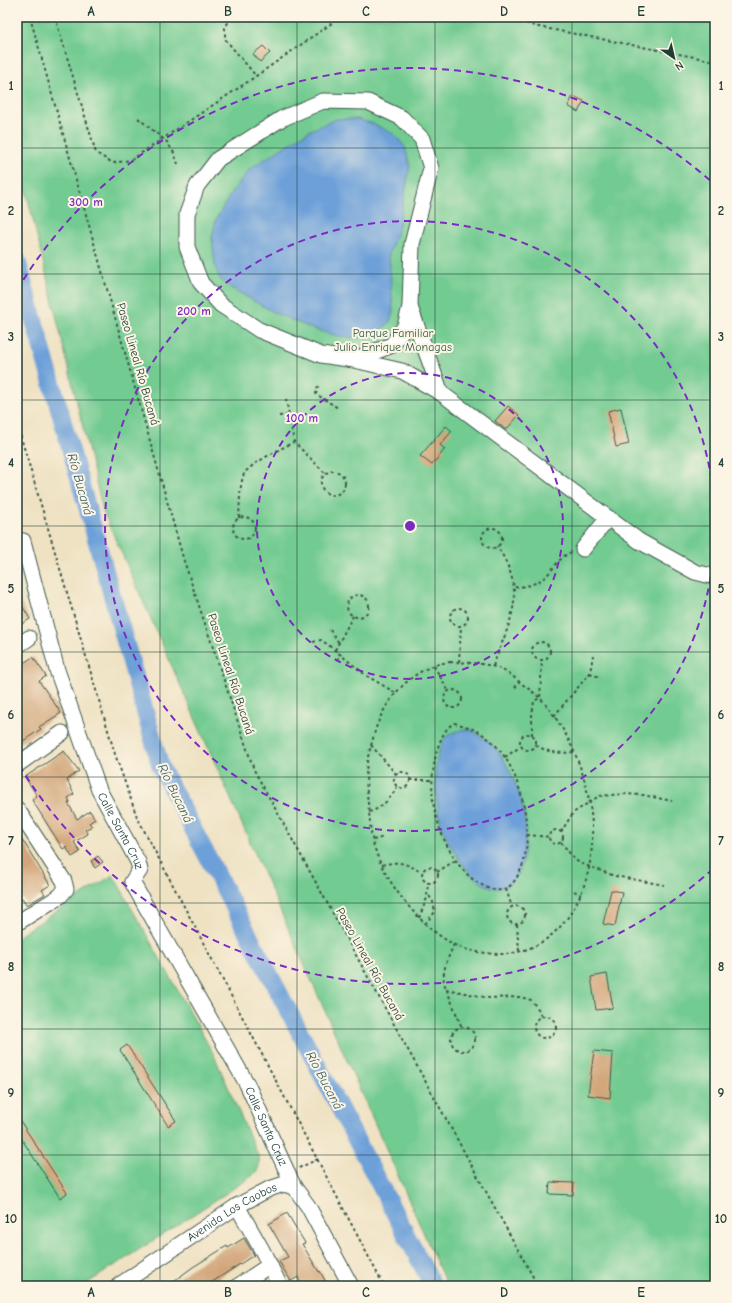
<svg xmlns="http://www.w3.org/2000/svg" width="732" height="1303" viewBox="0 0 732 1303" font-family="'Comic Neue',sans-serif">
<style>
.green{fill:#72cb91;stroke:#488462}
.water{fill:#6da0d9;stroke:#466e86}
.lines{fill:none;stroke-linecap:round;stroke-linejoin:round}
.river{stroke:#6da0d9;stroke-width:18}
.building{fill:#d2a67a}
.minor-casing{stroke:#3e5649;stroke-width:17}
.path{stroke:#3e5649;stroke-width:2;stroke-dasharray:3 3;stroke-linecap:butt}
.minor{stroke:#fff;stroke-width:15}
.grid{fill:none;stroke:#1f3d34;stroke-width:1;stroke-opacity:0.55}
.ring{fill:none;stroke:#7b2cbf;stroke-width:2;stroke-dasharray:7 5}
.labels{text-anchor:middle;stroke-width:4;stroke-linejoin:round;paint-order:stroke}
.park-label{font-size:12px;fill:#34604b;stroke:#fcf5e5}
.street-label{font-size:12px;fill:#1f3d34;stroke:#fcf5e5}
.water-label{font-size:13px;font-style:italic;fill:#365b66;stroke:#fcf5e5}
.centre{fill:#7b2cbf;stroke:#fcf5e5;stroke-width:2}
.ring-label{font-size:12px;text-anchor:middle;font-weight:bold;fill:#7b2cbf;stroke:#fcf5e5;stroke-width:4;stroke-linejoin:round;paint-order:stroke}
.neatline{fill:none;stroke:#1f3d34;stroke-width:1.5}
.grid-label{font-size:13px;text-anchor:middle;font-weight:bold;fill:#1f3d34}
</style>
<rect width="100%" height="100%" fill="#fcf5e5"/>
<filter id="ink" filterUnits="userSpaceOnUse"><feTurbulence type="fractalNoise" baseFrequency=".025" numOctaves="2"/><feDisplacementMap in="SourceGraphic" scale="8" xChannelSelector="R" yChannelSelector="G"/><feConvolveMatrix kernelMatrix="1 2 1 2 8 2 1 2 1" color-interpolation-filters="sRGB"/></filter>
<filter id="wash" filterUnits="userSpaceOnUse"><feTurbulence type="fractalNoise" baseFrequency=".012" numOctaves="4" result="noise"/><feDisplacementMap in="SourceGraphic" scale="16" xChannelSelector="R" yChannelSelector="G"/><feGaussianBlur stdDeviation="0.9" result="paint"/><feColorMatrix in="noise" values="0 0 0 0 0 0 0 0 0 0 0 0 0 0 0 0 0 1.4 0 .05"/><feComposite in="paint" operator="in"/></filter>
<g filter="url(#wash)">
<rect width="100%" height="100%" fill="#efe2c3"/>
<g class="green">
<polygon points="17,17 715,17 715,1286 447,1286 103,511 17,153"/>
<path d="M 113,875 L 214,1055 L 259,1158 C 260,1170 257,1172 248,1179 L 83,1286 L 17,1286 L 17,937 Z"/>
</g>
<g class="water">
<polygon points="336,119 357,119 374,124 395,135 405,147 410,166 398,230 389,253 393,311 390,322 374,336 359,338 338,336 313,329 275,313 231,288 220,279 215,266 212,237 216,219 232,192 251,168 309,131"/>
<path d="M 470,729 C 481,736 492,743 500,754 C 510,768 521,795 524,812 C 527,833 528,885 499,888 C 474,890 449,846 442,827 C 440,819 437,808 437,800 C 435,783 434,765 440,749 C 442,746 442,741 445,738 C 452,731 461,730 470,729 Z"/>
</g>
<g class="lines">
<polyline class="river" points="17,260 161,768 433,1286"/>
</g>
<g id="blocks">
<g class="building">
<polygon points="263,46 270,53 260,62 253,54"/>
<polygon points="573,96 584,101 578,112 568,106"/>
<polygon points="508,406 519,415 506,430 495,421"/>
<polygon points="621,408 629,444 616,447 608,411"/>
<polygon points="446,426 452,431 440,445 445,449 432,465 420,456"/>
<polygon points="17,597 30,619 17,627"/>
<polygon points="33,657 46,676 39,681 61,713 39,727 41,729 17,745 17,667"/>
<polygon points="64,751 79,771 67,780 74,794 68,798 70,802 68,803 77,819 90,811 95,819 89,823 92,826 85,830 88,834 74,842 80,852 72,857 66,847 63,849 32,800 37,796 25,777"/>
<polygon points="17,831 50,885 42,890 45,894 27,905 22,898 17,901"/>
<polygon points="98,856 103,862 95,868 91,861"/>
<polygon points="611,890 622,892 615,926 603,924"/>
<polygon points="607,974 613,1008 596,1010 591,977"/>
<polygon points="127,1045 176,1121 168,1126 120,1050"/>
<polygon points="594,1051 613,1053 610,1098 588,1095"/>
<polygon points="17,1116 67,1193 60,1198 17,1132"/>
<polygon points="550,1182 574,1183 573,1195 549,1194"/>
<polygon points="287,1213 305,1243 302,1244 319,1272 320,1271 328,1286 302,1286 298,1277 291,1281 284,1270 279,1261 288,1257 269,1224"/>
<polygon points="244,1238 254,1255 206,1286 167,1286 193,1267 227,1246 228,1248"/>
</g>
</g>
</g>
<g filter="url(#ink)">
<use href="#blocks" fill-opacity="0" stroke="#3e5649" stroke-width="1"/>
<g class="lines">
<defs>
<g id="minor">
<polyline points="410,307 441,393"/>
<polyline points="354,360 392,345 405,326 410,307 412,244 431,168 422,139 402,118 368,102 323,101 281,119 218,159 197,186 187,214 187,247 201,283 221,305 259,330 321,355 354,360 402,371 441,393 639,541 695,572 715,577"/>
<path id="s1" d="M 17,540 L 23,541 L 57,670 L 99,790 L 138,862 L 140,870 L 132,882 L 247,1084 L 294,1187"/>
<polyline points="583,549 608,518"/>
<polyline points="17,646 29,638"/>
<polyline points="17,765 62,733"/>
<polyline points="17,809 64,881 66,889 60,896 17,923"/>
<polyline points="237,1206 262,1250 280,1286"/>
<path id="s2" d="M 118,1286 L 237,1206 L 269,1189 L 284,1184 L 294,1187 L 308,1206 L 351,1286"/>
<polyline points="238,1286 270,1265"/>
</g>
</defs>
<use href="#minor" class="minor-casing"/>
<g class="path">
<polyline points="30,17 184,561 254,770 538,1286"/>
<polyline points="55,17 96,153 113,163 131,160 246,83 335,21 337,17"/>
<polyline points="229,17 230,19 225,28 225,39 256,76"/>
<polyline points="509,17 534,26 715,61"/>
<polyline points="138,118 167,142 174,153 178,164"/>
<polyline points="318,386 316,394 338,408"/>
<polyline points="286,399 294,442 326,474"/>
<polyline points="279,416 289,415"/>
<polyline points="17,424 115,754 137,817 384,1286"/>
<circle cx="333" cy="483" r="12"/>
<circle cx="244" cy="528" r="11"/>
<path d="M 239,518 C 240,504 239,487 244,474 C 248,465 284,447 294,442"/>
<polyline points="17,521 19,529"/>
<circle cx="492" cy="538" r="10"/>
<path d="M 515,587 C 526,587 538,584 547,575 C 555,567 560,556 572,552"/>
<circle cx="358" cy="606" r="11"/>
<circle cx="459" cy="617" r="9"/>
<polyline points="330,630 339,643"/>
<circle cx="541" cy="651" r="9"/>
<polyline points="313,642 321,640 327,644 367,676 396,693"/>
<polyline points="335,650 353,616"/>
<polyline points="337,660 341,654"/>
<path d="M 450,662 C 469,663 489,662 506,672 C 512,675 517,680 522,684 C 529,689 536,694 542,700 C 586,751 609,837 578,900 C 564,930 537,953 502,954 C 489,954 474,952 462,948 C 427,935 388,887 376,852 C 371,839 370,825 369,811 C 367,795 365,779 367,762 C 368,756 370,749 372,742 C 374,736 375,729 378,723 C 387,699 407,677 430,667 C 436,664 444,663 450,662 Z"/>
<polyline points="459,662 461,626"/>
<polyline points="434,666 449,692"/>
<path d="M 493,666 C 511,618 528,594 497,546"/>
<polyline points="590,673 601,678"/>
<polyline points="515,688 519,681"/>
<circle cx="453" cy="699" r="9"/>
<polyline points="554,716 590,673 593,655"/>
<path d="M 454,723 C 472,727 486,734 498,748 C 522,775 536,838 520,871 C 517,878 512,886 505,889 C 496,892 489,889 482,885 C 455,872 437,830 433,801 C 431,784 433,767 437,750 C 441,739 444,729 454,723 Z"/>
<circle cx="528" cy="742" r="8"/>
<polyline points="532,735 532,716 534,701 540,698 542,660"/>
<polyline points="371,745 396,774"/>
<path d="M 536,745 C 548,753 560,754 574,752"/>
<polyline points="505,757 520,747"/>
<circle cx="402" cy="780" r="8"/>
<polyline points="410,780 432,780"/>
<path d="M 369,812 C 381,809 391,798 397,787"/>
<circle cx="556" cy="837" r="7"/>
<polyline points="561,832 573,813 599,796 622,794 643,795 672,801"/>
<polyline points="527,835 550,837"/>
<polyline points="373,840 384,837"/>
<polyline points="561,842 575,860 582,864 615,876 664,885"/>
<path d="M 382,865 C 400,860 407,864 423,873"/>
<circle cx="430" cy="875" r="8"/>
<polyline points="437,872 456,860"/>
<polyline points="506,889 512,907"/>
<polyline points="574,891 581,895"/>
<circle cx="516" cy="915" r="9"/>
<polyline points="419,918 427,898 428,882"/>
<polyline points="425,924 435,912 433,902 428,894"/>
<polyline points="517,924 519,952"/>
<path d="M 454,944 C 449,957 442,968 444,983 L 462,1028"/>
<polyline points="446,989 489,998 520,997 531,1000 539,1010 541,1017"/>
<circle cx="545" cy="1027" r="11"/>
<circle cx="463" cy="1039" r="12"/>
<polyline points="299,1168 318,1159"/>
</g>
<use href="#minor" class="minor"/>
</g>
</g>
<path class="grid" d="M 160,17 L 160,1286M 297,17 L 297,1286M 435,17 L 435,1286M 572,17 L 572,1286M 17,148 L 715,148M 17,274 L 715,274M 17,400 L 715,400M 17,526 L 715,526M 17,652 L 715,652M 17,777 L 715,777M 17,903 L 715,903M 17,1029 L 715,1029M 17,1155 L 715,1155"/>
<g class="ring">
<circle cx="410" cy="526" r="153"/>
<path d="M715 529A305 305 0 1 1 715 523"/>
<path d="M713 869A458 458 0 0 1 17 762M17 290A458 458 0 0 1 713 183"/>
</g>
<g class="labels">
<g class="park-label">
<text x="393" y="337">Parque Familiar<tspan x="393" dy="14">Julio Enrique Monagas</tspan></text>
</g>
<g class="street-label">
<text transform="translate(138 364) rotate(74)" y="4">Paseo Lineal Río Bucaná</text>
<text transform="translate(231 674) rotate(72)" y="4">Paseo Lineal Río Bucaná</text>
<text dy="4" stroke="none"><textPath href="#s1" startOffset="313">Calle Santa Cruz</textPath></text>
<text transform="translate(370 964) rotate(61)" y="4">Paseo Lineal Río Bucaná</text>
<text dy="4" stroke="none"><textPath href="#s1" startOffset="650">Calle Santa Cruz</textPath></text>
<text dy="4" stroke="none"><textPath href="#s2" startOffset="136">Avenida Los Caobos</textPath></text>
</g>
<g class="water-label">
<text transform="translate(81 484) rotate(74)" y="5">Río Bucaná</text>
<text transform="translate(176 793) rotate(64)" y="5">Río Bucaná</text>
<text transform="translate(325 1080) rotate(62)" y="5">Río Bucaná</text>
</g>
</g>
<circle cx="410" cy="526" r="6" class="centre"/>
<g class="ring-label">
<text x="86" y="206">300 m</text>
<text x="194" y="315">200 m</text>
<text x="302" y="422">100 m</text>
</g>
<rect width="732" height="1303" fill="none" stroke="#fcf5e5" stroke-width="44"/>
<g transform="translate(674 58) rotate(146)" stroke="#fcf5e5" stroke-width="3" paint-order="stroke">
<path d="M0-3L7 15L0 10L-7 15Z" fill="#1f3d34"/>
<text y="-6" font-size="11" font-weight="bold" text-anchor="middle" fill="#1f3d34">N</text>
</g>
<rect x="22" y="22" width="688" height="1259" class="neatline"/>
<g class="grid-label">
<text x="91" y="16">A</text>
<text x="228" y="16">B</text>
<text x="366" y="16">C</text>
<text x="504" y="16">D</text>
<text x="641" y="16">E</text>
<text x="11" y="90">1</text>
<text x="721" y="90">1</text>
<text x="11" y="215">2</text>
<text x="721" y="215">2</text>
<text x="11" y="341">3</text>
<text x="721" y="341">3</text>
<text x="11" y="467">4</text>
<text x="721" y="467">4</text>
<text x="11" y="593">5</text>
<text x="721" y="593">5</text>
<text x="11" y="719">6</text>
<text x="721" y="719">6</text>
<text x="11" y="845">7</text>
<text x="721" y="845">7</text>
<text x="11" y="971">8</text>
<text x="721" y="971">8</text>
<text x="11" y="1097">9</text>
<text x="721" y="1097">9</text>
<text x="11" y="1223">10</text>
<text x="721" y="1223">10</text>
<text x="91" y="1297">A</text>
<text x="228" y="1297">B</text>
<text x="366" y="1297">C</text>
<text x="504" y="1297">D</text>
<text x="641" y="1297">E</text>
</g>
</svg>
